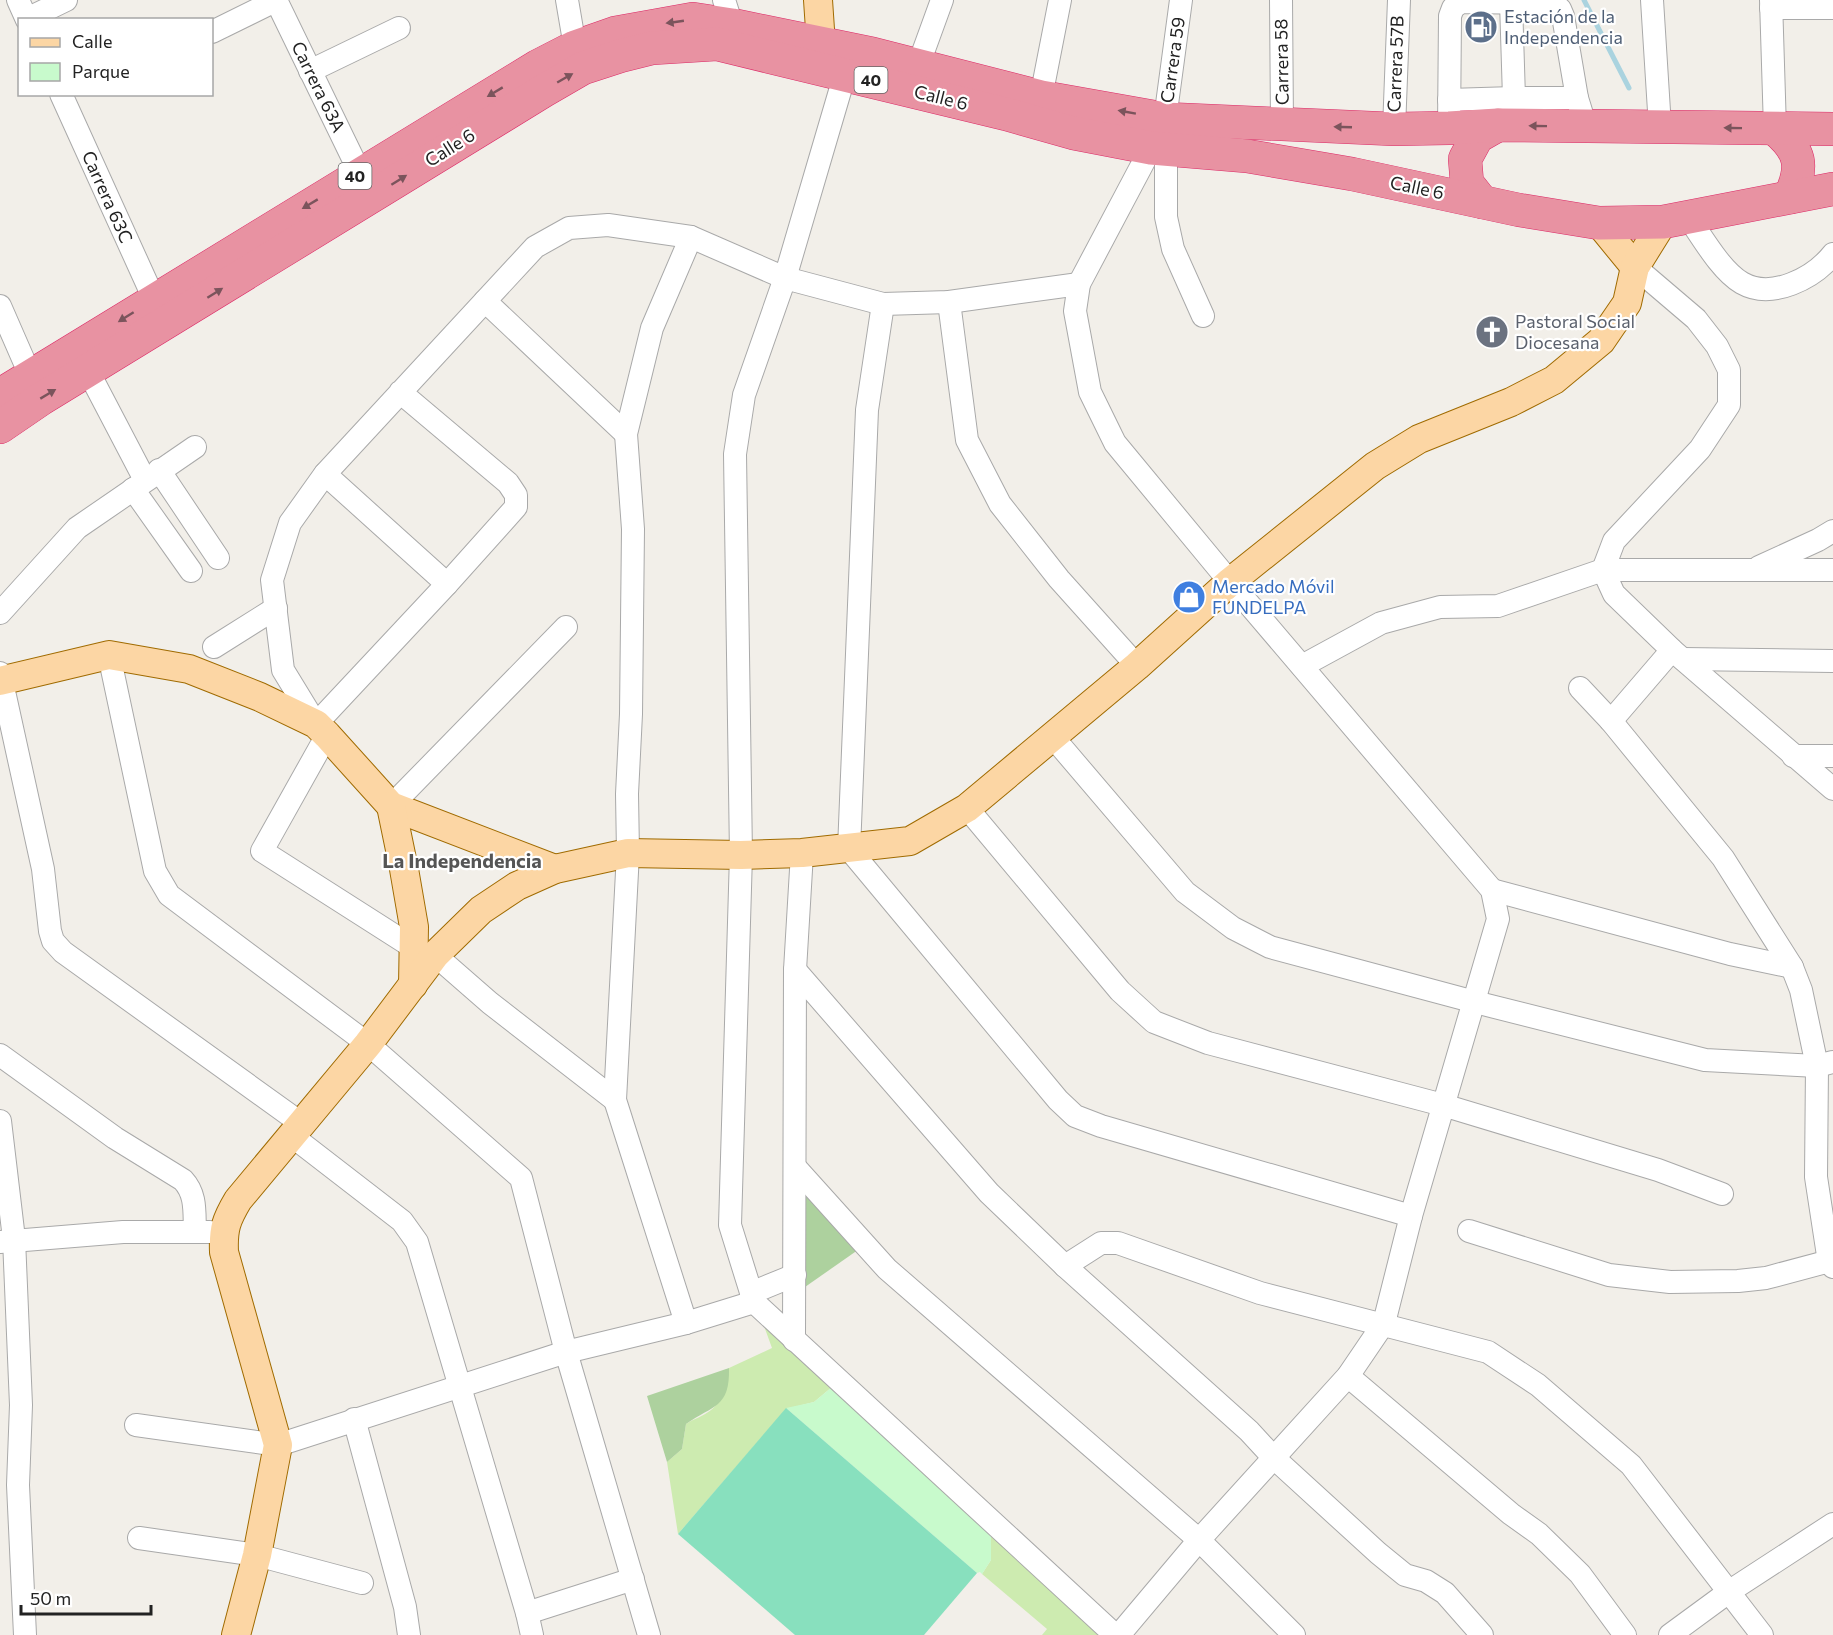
<svg xmlns="http://www.w3.org/2000/svg" width="1833" height="1635" viewBox="0 0 1833 1635" font-family="Commissioner,sans-serif">
<style>
.grass{fill:#cdebb0}
.forest{fill:#add19e}
.park{fill:#c8facc}
.pitch{fill:#88e0be}
.lines{fill:none;stroke-linecap:round;stroke-linejoin:round}
.stream{stroke:#aad3df;stroke-width:5}
.minor-casing{stroke:#a9a9a9;stroke-width:24}
.major-casing{stroke:#a06b00;stroke-width:30}
.highway-casing{stroke:#dc2a67;stroke-width:34}
.minor{stroke:#fff;stroke-width:22}
.major{stroke:#fcd6a4;stroke-width:28}
.highway{stroke:#e892a2;stroke-width:33}
.oneway{fill:#7b545c}
.labels{text-anchor:middle;stroke-width:4.5;stroke-linejoin:round;paint-order:stroke}
.shield{fill:#fff;stroke:#646464;stroke-width:1.5}
.shield-label{font-size:16px;font-weight:bold;fill:#222}
.service-label{font-size:18px;fill:#4e5e75;stroke:#fff;text-anchor:start}
.street-label{font-size:18px;fill:#222;stroke:#fff}
.worship-label{font-size:18px;fill:#5b616d;stroke:#fff;text-anchor:start}
.shop-label{font-size:18px;fill:#366cbe;stroke:#fff;text-anchor:start}
.neighbourhood-label{font-size:20px;font-weight:bold;fill:#555;stroke:#fff}
</style>
<rect width="100%" height="100%" fill="#f2efe9"/>
<g class="grass">
<path d="M 764,1326 L 832,1387 L 814,1402 L 786,1409 L 678,1534 L 667,1462 L 682,1449 L 686,1424 C 693,1419 704,1416 711,1410 C 721,1403 729,1379 729,1368 L 772,1348 Z"/>
<polygon points="991,1533 1102,1635 1042,1635 1047,1629 982,1574 991,1560"/>
</g>
<g class="forest">
<polygon points="796,1168 865,1245 795,1294"/>
<path d="M 729,1368 C 730,1408 713,1405 686,1424 L 682,1449 L 667,1462 L 647,1396 Z"/>
</g>
<polygon class="park" points="832,1387 991,1533 991,1560 982,1574 980,1572 977,1573 786,1408 814,1402"/>
<polygon class="pitch" points="786,1408 977,1573 924,1635 795,1635 678,1534"/>
<g class="lines">
<polyline class="stream" points="1584,0 1629,88"/>
<defs>
<g id="minor">
<polyline points="18,0 27,20"/>
<polyline points="276,0 360,173"/>
<polyline points="567,0 575,47"/>
<polyline points="724,0 732,25"/>
<polyline points="1281,0 1282,124"/>
<polyline points="1652,0 1660,127"/>
<polyline points="1771,0 1775,129"/>
<polyline points="1511,2 1514,98 1577,98"/>
<polyline points="1771,8 1833,8"/>
<polyline points="27,19 66,0"/>
<polyline points="212,32 277,0"/>
<polyline points="918,66 942,0"/>
<polyline points="310,71 399,28"/>
<polyline points="845,74 785,278 744,395 735,454 741,855 730,1225 754,1302 1115,1635"/>
<polyline points="61,94 154,299"/>
<polyline points="1041,97 1060,0"/>
<polyline points="1449,100 1514,98"/>
<polyline points="1165,119 1181,0"/>
<polyline points="1449,128 1450,16 1453,8 1461,2 1553,3 1560,9 1563,16 1577,98 1586,127"/>
<polyline points="1394,129 1399,0"/>
<polyline points="1166,149 1166,217 1173,249 1203,316"/>
<path d="M 1688,217 C 1702,237 1721,271 1742,283 C 1772,300 1814,278 1833,254"/>
<polyline points="1635,267 1696,319 1717,346 1729,370 1729,405 1700,449 1614,541 1603,570 1614,594 1672,650 1833,789"/>
<polyline points="485,301 626,434"/>
<polyline points="949,302 967,440 1000,504 1059,579 1137,666"/>
<polyline points="883,304 867,410 849,849 1058,1100 1075,1116 1101,1126 1411,1216"/>
<polyline points="0,306 31,377"/>
<polyline points="88,371 145,480"/>
<polyline points="400,392 508,483 516,495 516,507 447,584 316,724 283,670 272,580 290,523 325,474 535,247 569,228 608,225 691,237 785,278 883,304 949,302 1079,284"/>
<polyline points="159,470 218,558"/>
<polyline points="325,474 447,584"/>
<polyline points="133,489 191,571"/>
<polyline points="1759,567 1818,540 1833,531"/>
<polyline points="0,613 77,528 195,447"/>
<polyline points="214,647 276,608"/>
<polyline points="109,655 155,871 169,895 368,1044 521,1178 566,1352 649,1635"/>
<polyline points="1683,659 1833,661"/>
<polyline points="1302,666 1381,623 1440,607 1498,606 1603,570 1833,570"/>
<polyline points="0,673 43,869 50,931 53,941 63,952 302,1124"/>
<polyline points="1580,688 1611,721 1723,858 1792,967 1801,990 1817,1066 1816,1177 1829,1262 1833,1267"/>
<polyline points="1611,721 1672,650"/>
<polyline points="327,735 262,851 414,948"/>
<polyline points="1052,736 1185,892 1233,928 1270,947 1475,1002 1705,1060 1817,1066 1833,1062"/>
<polyline points="1793,756 1833,756"/>
<polyline points="391,806 566,627"/>
<polyline points="967,808 1120,991 1154,1022 1208,1043 1443,1105 1658,1170 1722,1194"/>
<polyline points="1492,890 1730,954 1792,967"/>
<polyline points="435,955 490,1003 615,1100"/>
<polyline points="795,970 989,1193 1065,1266 1249,1431 1273,1457 1378,1553 1405,1575 1426,1581 1445,1593 1482,1635"/>
<path d="M 0,1055 L 115,1138 L 183,1180 C 197,1195 194,1213 195,1232"/>
<polyline points="0,1121 14,1239 21,1405 18,1485 25,1635"/>
<polyline points="292,1136 402,1221 417,1242 527,1613 532,1635"/>
<polyline points="796,1168 887,1269 1199,1540 1294,1635"/>
<polyline points="1469,1231 1609,1275 1670,1282 1738,1281 1766,1278 1833,1260"/>
<polyline points="0,1242 123,1232 210,1232"/>
<polyline points="1065,1266 1101,1243 1118,1243 1260,1293 1488,1352 1538,1385 1631,1465 1762,1635"/>
<polyline points="751,1293 795,1275"/>
<polyline points="686,1323 615,1100 628,853 627,794 631,714 633,529 626,434 652,328 691,237"/>
<polyline points="794,1340 795,970 802,853"/>
<polyline points="1348,1376 1511,1514 1539,1534 1580,1574 1625,1635"/>
<polyline points="354,1419 405,1607 409,1635"/>
<polyline points="136,1425 278,1445 566,1352 686,1323 754,1302"/>
<polyline points="139,1538 257,1555 362,1583"/>
<polyline points="527,1613 633,1579"/>
<polyline points="1119,1635 1199,1540 1348,1376 1384,1323 1411,1216 1498,919 1492,890 1230,582 1115,443 1090,392 1075,311 1079,284 1151,148"/>
<polyline points="1670,1635 1730,1591 1833,1524"/>
</g>
<g id="major">
<polyline points="818,0 821,44"/>
<polyline points="1599,223 1635,267"/>
<polyline points="0,681 109,655 189,669 260,697 316,724 327,735 391,806 555,869"/>
<polyline points="391,806 404,869 414,927 413,985"/>
<path d="M 236,1635 L 257,1555 L 278,1445 L 224,1252 C 223,1229 226,1220 238,1200 L 368,1044 L 435,955 L 481,910 L 517,886 L 555,869 L 628,853 L 741,855 L 802,853 L 910,841 L 967,808 L 1137,666 L 1230,582 L 1375,466 L 1419,439 L 1511,402 L 1554,380 L 1601,341 L 1627,303 L 1635,267 L 1663,222"/>
</g>
<g id="highway">
<path d="M 1775,129 C 1801,151 1804,166 1790,197"/>
<polyline points="1482,202 1467,183 1465,159 1477,137 1498,125"/>
<polyline points="0,395 538,66 575,47 615,33 693,19 732,25 873,54 1041,97 1165,119 1394,129 1449,128 1498,125 1833,129"/>
<polyline points="0,427 41,399 545,90 583,68 620,56 652,48 717,44 1006,114 1073,133 1151,148 1247,156 1352,174 1519,210 1599,223 1663,222 1833,189"/>
</g>
</defs>
<use href="#minor" class="minor-casing"/>
<use href="#major" class="major-casing"/>
<use href="#highway" class="highway-casing"/>
<use href="#minor" class="minor"/>
<use href="#major" class="major"/>
<use href="#highway" class="highway"/>
</g>
<defs><path id="oneway-solid" d="M-6-.8H1V-3.2L6.5 0L1 3.2V.8H-6Z" transform="scale(1.5)"/></defs>
<g class="oneway">
<use href="#oneway-solid" transform="translate(675 22) rotate(172)"/>
<use href="#oneway-solid" transform="translate(565 78) rotate(-30)"/>
<use href="#oneway-solid" transform="translate(495 92) rotate(149)"/>
<use href="#oneway-solid" transform="translate(1127 112) rotate(-170)"/>
<use href="#oneway-solid" transform="translate(1538 126) rotate(-179)"/>
<use href="#oneway-solid" transform="translate(1343 127) rotate(-178)"/>
<use href="#oneway-solid" transform="translate(1733 128) rotate(-179)"/>
<use href="#oneway-solid" transform="translate(399 180) rotate(-32)"/>
<use href="#oneway-solid" transform="translate(310 204) rotate(149)"/>
<use href="#oneway-solid" transform="translate(215 293) rotate(-32)"/>
<use href="#oneway-solid" transform="translate(126 317) rotate(148)"/>
<use href="#oneway-solid" transform="translate(48 394) rotate(-31)"/>
</g>
<defs>
<symbol id="fuel-disc" viewBox="-11 -11 22 22"><circle r="9.5" fill="#5c6f8a" stroke="#fff"/><path d="M-5.5-6h7V0h2V4h1.3V-2.5L3-4.5l.8-.8L6-3V5H2.5V1h-1V6h-7ZM-4.2-4.7v3.2H.2V-4.7Z" fill="#fff"/></symbol>
<symbol id="church-disc" viewBox="-11 -11 22 22"><circle r="9.5" fill="#6b7280" stroke="#fff"/><path d="M-1.2-6h2.4v3.5h3.3v2.4h-3.3V6h-2.4V-.1h-3.3v-2.4h3.3Z" fill="#fff"/></symbol>
<symbol id="shop-disc" viewBox="-11 -11 22 22"><circle r="9.5" fill="#3f7fe0" stroke="#fff"/><path d="M-5-2.5h2.3a2.7 3.5 0 0 1 5.4 0H5L5.5 6h-11ZM-1.5-2.5h3a1.5 2.3 0 0 0-3 0Z" fill="#fff"/></symbol>
</defs>
<g fill-rule="evenodd">
<use href="#fuel-disc" x="1462" y="8" width="38" height="38"/>
<use href="#church-disc" x="1473" y="313" width="38" height="38"/>
<use href="#shop-disc" x="1170" y="578" width="38" height="38"/>
</g>
<g class="labels">
<g class="shield">
<rect x="854.5" y="67" width="33" height="26" rx="4.5"/>
<rect x="338.5" y="163" width="33" height="26" rx="4.5"/>
</g>
<g class="shield-label">
<text x="871" y="86">40</text>
<text x="355" y="182">40</text>
</g>
<g class="service-label">
<text x="1504" y="23">Estación de la<tspan x="1504" dy="21">Independencia</tspan></text>
</g>
<g class="street-label">
<text transform="translate(1173 60) rotate(-82)" y="6">Carrera 59</text>
<text transform="translate(1282 62) rotate(-91)" y="6">Carrera 58</text>
<text transform="translate(1396 64) rotate(-88)" y="6">Carrera 57B</text>
<text transform="translate(318 87) rotate(64)" y="6">Carrera 63A</text>
<text transform="translate(941 98) rotate(14)" y="6">Calle 6</text>
<text transform="translate(450 148) rotate(-32)" y="6">Calle 6</text>
<text transform="translate(1417 188) rotate(12)" y="6">Calle 6</text>
<text transform="translate(107 197) rotate(66)" y="6">Carrera 63C</text>
</g>
<g class="worship-label">
<text x="1515" y="328">Pastoral Social<tspan x="1515" dy="21">Diocesana</tspan></text>
</g>
<g class="shop-label">
<text x="1212" y="593">Mercado Móvil<tspan x="1212" dy="21">FUNDELPA</tspan></text>
</g>
<g class="neighbourhood-label">
<text x="462" y="868">La Independencia</text>
</g>
</g>
<rect x="18" y="18" width="195" height="78" fill="#ffffff" stroke="#a7a7a7" stroke-width="1.5"/>
<rect x="30" y="38" width="30" height="9" fill="#fcd6a4" stroke="#a7a7a7" stroke-width="1.5"/>
<text x="72" y="48" font-size="18" fill="#222222">Calle</text>
<rect x="30" y="63" width="30" height="18" fill="#c8facc" stroke="#a7a7a7" stroke-width="1.5"/>
<text x="72" y="78" font-size="18" fill="#222222">Parque</text>
<path d="M21 1605v9h130v-9" fill="none" stroke="#222222" stroke-width="3"/>
<text x="30" y="1605" font-size="18" fill="#222222" stroke="#ffffff" stroke-width="4.5" paint-order="stroke">50 m</text>
</svg>
